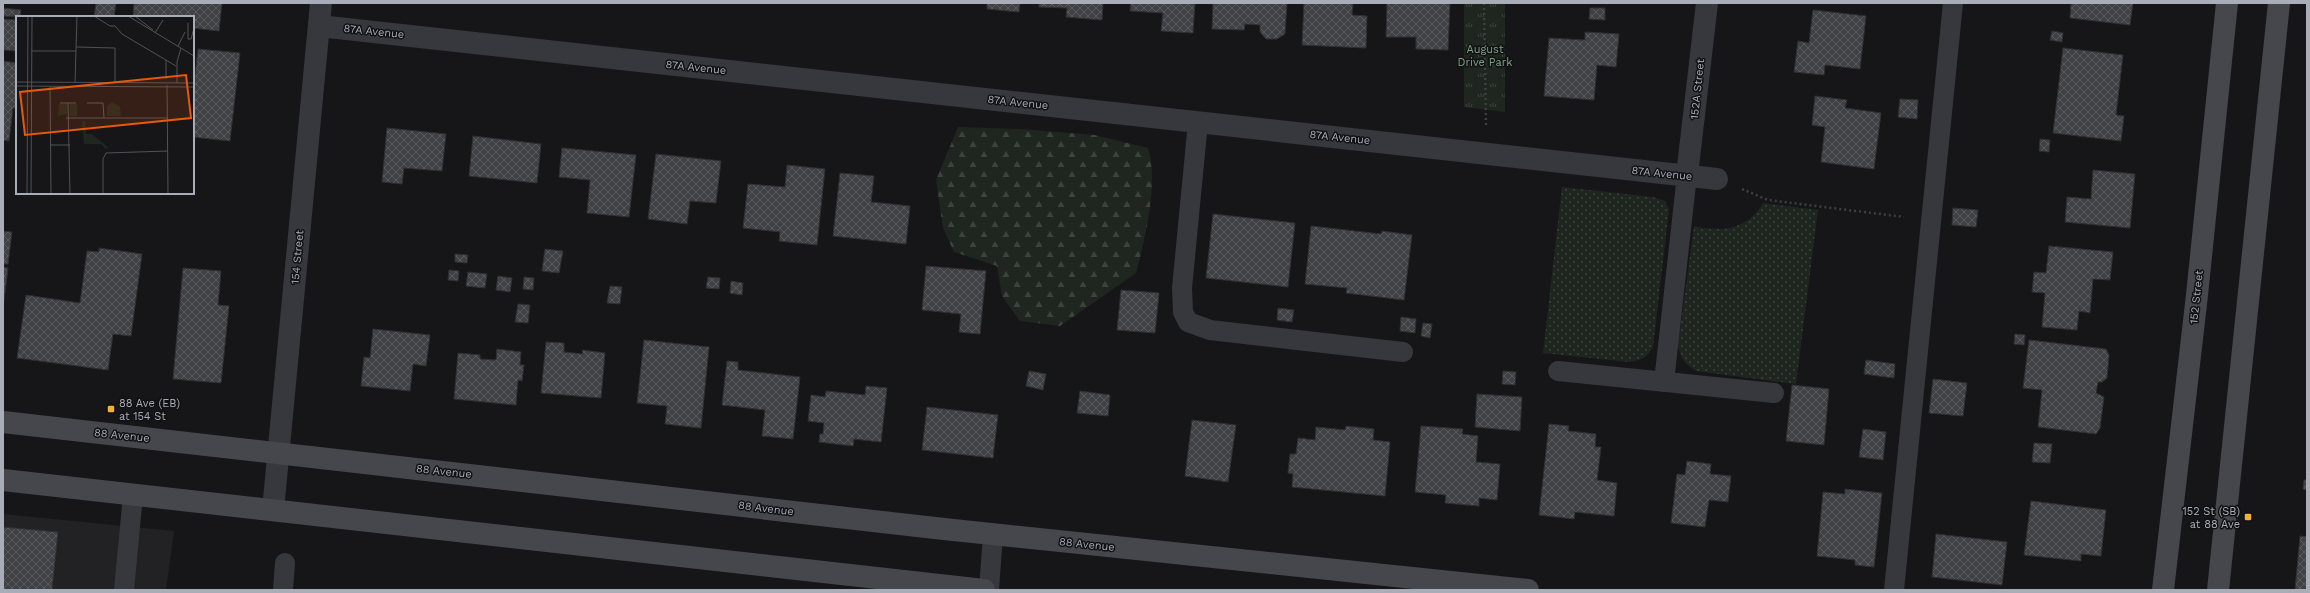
<svg xmlns="http://www.w3.org/2000/svg" width="2310" height="593" viewBox="0 0 2310 593" font-family="'Work Sans',sans-serif">
<style>
.built{fill:#222225}
.grass{fill:url(#grass-dots)}
.forest{fill:url(#forest-firs)}
.park{fill:url(#park-tufts)}
.building{fill:url(#building-cross-hatch);stroke:#303034}
.lines{fill:none;stroke-linecap:round;stroke-linejoin:round}
.path{stroke:#3d3f44;stroke-width:2.5;stroke-dasharray:2 3;stroke-linecap:butt}
.service{stroke:#37383d;stroke-width:20}
.minor{stroke:#37383d;stroke-width:22}
.secondary{stroke:#45474d;stroke-width:22}
.poi-dot{fill:#f2b134;stroke:#111113;stroke-width:1.5}
.labels{text-anchor:middle;stroke-width:3;stroke-linejoin:round;paint-order:stroke}
.street-label{font-size:11px;fill:#a8adb8;stroke:#111113}
.park-label{font-size:11px;fill:#7fa381;stroke:#111113}
.poi-label{font-size:11px;fill:#a8adb8;stroke:#111113;text-anchor:start}
.inset-road{fill:none;stroke:#505258;stroke-width:1}
.view{fill:#e8590c;fill-opacity:0.15;stroke:#e8590c;stroke-width:2}
.inset-edge{fill:none;stroke:#a8adb8;stroke-width:2}
</style>
<defs>
<pattern id="grass-dots" width="8" height="8" patternUnits="userSpaceOnUse"><rect width="8" height="8" fill="#1e261f"/><path d="M2 2h.1M6 6h.1" fill="none" stroke="#3c433d" stroke-width="1.8" stroke-linecap="round"/></pattern>
<pattern id="forest-firs" width="22" height="20" patternUnits="userSpaceOnUse"><rect width="22" height="20" fill="#1e261f"/><path d="M5 1l3.5 6h-7zM16 11l3.5 6h-7z" fill="#3c433d"/></pattern>
<pattern id="park-tufts" width="24" height="20" patternUnits="userSpaceOnUse"><rect width="24" height="20" fill="#1e261f"/><path d="M3 7l-1-3M5 7V3M7 7l1-3M15 17l-1-3M17 17v-4M19 17l1-3" fill="none" stroke="#3c433d"/></pattern>
<pattern id="building-cross-hatch" width="8" height="8" patternUnits="userSpaceOnUse"><rect width="8" height="8" fill="#404145"/><path d="M0 0l8 8M0 8l8-8" fill="none" stroke="#595a5e"/></pattern>
</defs>
<rect width="100%" height="100%" fill="#161618"/>
<polygon class="built" points="3,514 174,531 166,590 3,590"/>
<g class="grass">
<path d="M 1562,187 L 1653,197 L 1665,201 L 1669,209 L 1653,347 C 1647,358 1641,360 1629,362 L 1543,353 Z"/>
<path d="M 1763,203 L 1818,210 L 1796,384 L 1696,371 C 1685,364 1681,359 1678,346 L 1694,226 C 1721,232 1748,230 1763,203 Z"/>
</g>
<path class="forest" d="M 958,127 L 1020,129 L 1095,135 L 1148,148 C 1159,182 1145,239 1136,273 L 1060,326 L 1020,321 L 1002,296 L 997,266 L 954,252 L 943,228 L 936,180 Z"/>
<polygon class="park" points="1464,3 1505,3 1505,112 1464,107"/>
<g class="building">
<polygon points="96,3 116,3 114,17 94,17"/>
<polygon points="134,3 222,3 219,31 193,28 193,17 133,17"/>
<polygon points="987,3 1020,3 1019,12 987,9"/>
<polygon points="1039,3 1103,3 1102,20 1066,17 1067,8 1039,7"/>
<polygon points="1131,3 1195,3 1193,33 1161,31 1163,13 1130,11"/>
<polygon points="1213,3 1287,3 1285,34 1277,39 1266,39 1260,32 1260,25 1245,24 1244,30 1212,29"/>
<polygon points="1304,3 1353,3 1352,15 1367,16 1366,48 1302,45"/>
<polygon points="1387,3 1450,3 1448,50 1416,49 1416,37 1386,37"/>
<polygon points="2071,3 2133,3 2130,25 2070,18"/>
<polygon points="3,8 21,10 20,17 3,16"/>
<polygon points="1590,8 1605,8 1605,20 1589,19"/>
<polygon points="1813,10 1866,16 1860,69 1825,65 1824,75 1794,72 1798,41 1809,43"/>
<polygon points="3,19 17,20 17,51 3,50"/>
<polygon points="2052,31 2063,33 2062,42 2050,40"/>
<polygon points="1585,32 1619,34 1616,67 1597,65 1594,100 1544,96 1549,38 1585,40"/>
<polygon points="2063,48 2123,55 2116,115 2124,116 2121,141 2053,133"/>
<polygon points="198,49 240,53 230,141 193,137 193,93"/>
<polygon points="3,61 17,63 17,108 13,108 9,141 3,140"/>
<polygon points="1815,96 1847,100 1845,108 1881,113 1874,169 1821,162 1825,127 1812,125"/>
<polygon points="1900,99 1918,100 1917,119 1898,117"/>
<polygon points="387,128 446,134 442,171 404,168 402,184 382,182"/>
<polygon points="473,136 541,144 537,183 469,176"/>
<polygon points="2040,139 2050,140 2049,152 2039,151"/>
<polygon points="562,148 636,155 629,217 587,213 590,180 559,177"/>
<polygon points="656,154 721,161 716,203 690,201 687,224 648,219"/>
<polygon points="787,165 825,169 817,245 779,241 780,232 743,228 748,184 785,187"/>
<polygon points="2093,170 2135,174 2130,228 2065,222 2067,197 2091,199"/>
<polygon points="840,173 874,176 871,202 910,206 906,244 833,236"/>
<polygon points="1953,208 1978,210 1976,227 1952,225"/>
<polygon points="1213,214 1295,223 1288,287 1206,278"/>
<polygon points="1311,226 1381,234 1382,231 1412,235 1404,300 1346,293 1347,288 1305,284"/>
<polygon points="3,231 12,232 8,264 3,264"/>
<polygon points="2049,246 2113,252 2110,280 2093,279 2090,313 2079,311 2077,330 2042,327 2045,293 2032,292 2034,272 2046,273"/>
<polygon points="99,248 142,254 131,336 113,334 108,370 17,358 26,295 80,303 87,251 99,252"/>
<polygon points="545,249 563,251 559,273 542,271"/>
<polygon points="455,254 468,255 467,263 455,262"/>
<polygon points="926,266 986,271 980,334 959,332 961,314 922,310"/>
<polygon points="3,267 8,268 3,308"/>
<polygon points="183,268 221,271 218,305 229,306 221,383 173,379"/>
<polygon points="449,270 459,271 458,281 448,280"/>
<polygon points="468,272 487,274 485,288 466,286"/>
<polygon points="498,276 512,278 510,292 496,290"/>
<polygon points="524,277 534,278 533,290 523,289"/>
<polygon points="708,277 720,278 719,289 706,288"/>
<polygon points="731,281 743,283 742,295 730,293"/>
<polygon points="610,286 622,287 620,304 607,303"/>
<polygon points="1121,290 1159,293 1155,333 1117,330"/>
<polygon points="518,304 530,305 528,323 515,322"/>
<polygon points="1278,308 1294,310 1292,322 1277,320"/>
<polygon points="1401,317 1416,319 1415,333 1400,331"/>
<polygon points="1423,323 1432,324 1430,338 1421,336"/>
<polygon points="373,329 430,335 426,366 413,364 410,391 361,386 364,357 370,358"/>
<polygon points="2015,334 2025,335 2024,345 2014,344"/>
<polygon points="644,340 709,347 701,428 665,424 667,406 637,403"/>
<polygon points="2029,340 2106,349 2109,355 2107,378 2102,382 2098,382 2096,393 2104,397 2100,428 2096,434 2038,427 2042,390 2023,388"/>
<polygon points="546,342 564,343 564,352 583,354 582,350 605,353 601,398 541,393"/>
<polygon points="497,349 521,352 520,365 524,365 522,381 518,380 516,405 454,399 458,353 480,355 480,359 496,360"/>
<polygon points="1866,360 1895,364 1894,378 1864,374"/>
<polygon points="727,361 738,362 738,370 800,377 793,439 762,436 765,410 722,405"/>
<polygon points="1029,371 1046,374 1043,390 1026,386"/>
<polygon points="1503,371 1516,372 1515,385 1502,384"/>
<polygon points="1933,379 1967,383 1963,416 1929,413"/>
<polygon points="1792,385 1829,389 1824,445 1786,441"/>
<polygon points="866,386 887,388 881,442 854,439 853,446 819,442 820,434 823,434 824,423 808,421 811,395 825,397 826,391 865,395"/>
<polygon points="1080,391 1110,395 1108,416 1077,413"/>
<polygon points="1477,394 1522,397 1520,431 1475,427"/>
<polygon points="927,407 998,415 993,458 922,450"/>
<polygon points="1192,420 1236,425 1228,482 1185,476"/>
<polygon points="1549,424 1569,426 1568,431 1596,434 1595,447 1601,447 1597,480 1617,483 1614,516 1575,512 1574,519 1539,515"/>
<polygon points="1346,426 1374,429 1373,440 1390,442 1385,496 1292,487 1293,474 1288,473 1290,454 1296,454 1298,438 1315,440 1316,427 1345,430"/>
<polygon points="1421,426 1463,429 1462,434 1478,436 1476,462 1500,464 1497,500 1479,498 1479,506 1445,503 1446,495 1415,492"/>
<polygon points="1863,429 1886,432 1883,460 1859,457"/>
<polygon points="2034,443 2052,444 2050,463 2032,462"/>
<polygon points="1687,461 1711,464 1710,474 1731,476 1728,502 1709,500 1705,527 1671,523 1677,474 1685,475"/>
<polygon points="2304,480 2307,480 2307,490 2303,489"/>
<polygon points="1845,489 1882,493 1874,567 1855,565 1855,560 1817,556 1823,492 1845,494"/>
<polygon points="2031,501 2106,510 2101,556 2081,554 2081,561 2024,555"/>
<polygon points="3,527 58,532 52,590 3,590"/>
<polygon points="1936,534 2007,542 2002,585 1932,577"/>
<polygon points="2300,536 2307,537 2307,590 2295,590"/>
</g>
<g class="lines">
<g class="path">
<polyline points="1484,3 1486,125"/>
<polyline points="1742,189 1768,200 1904,217"/>
</g>
<g class="service">
<polyline points="1198,122 1182,288 1183,312 1188,322 1210,330 1403,352"/>
<polyline points="1558,371 1774,393"/>
<polyline points="1664,382 1687,175"/>
<polyline points="124,590 133,495"/>
<polyline points="283,590 285,563"/>
<polyline points="989,590 993,534"/>
<polyline points="1894,590 1953,3"/>
</g>
<g class="minor">
<polyline points="319,26 1717,179"/>
<polyline points="1687,175 1707,3"/>
<polyline points="273,510 321,3"/>
</g>
<g class="secondary">
<polyline points="3,422 944,529 1528,590"/>
<polyline points="3,480 984,590"/>
<polyline points="2163,590 2197,295 2227,3"/>
<polyline points="2218,590 2279,3"/>
</g>
</g>
<g class="poi-dot">
<rect x="107" y="405" width="8" height="8" rx="2"/>
<rect x="2244" y="513" width="8" height="8" rx="2"/>
</g>
<g class="labels">
<g class="street-label">
<text transform="translate(374 31) rotate(6)" y="4">87A Avenue</text>
<text transform="translate(696 67) rotate(6)" y="4">87A Avenue</text>
<text transform="translate(1697 89) rotate(-84)" y="4">152A Street</text>
<text transform="translate(1018 102) rotate(6)" y="4">87A Avenue</text>
<text transform="translate(1340 137) rotate(6)" y="4">87A Avenue</text>
<text transform="translate(1662 173) rotate(6)" y="4">87A Avenue</text>
<text transform="translate(297 257) rotate(-85)" y="4">154 Street</text>
<text transform="translate(2196 297) rotate(-84)" y="4">152 Street</text>
<text transform="translate(122 435) rotate(6)" y="4">88 Avenue</text>
<text transform="translate(444 471) rotate(6)" y="4">88 Avenue</text>
<text transform="translate(766 508) rotate(7)" y="4">88 Avenue</text>
<text transform="translate(1087 544) rotate(6)" y="4">88 Avenue</text>
</g>
<g class="park-label">
<text x="1485" y="53">August<tspan x="1485" dy="13">Drive Park</tspan></text>
</g>
<g class="poi-label">
<text x="119" y="407">88 Ave (EB)<tspan x="119" dy="13">at 154 St</tspan></text>
<text x="2240" y="515" text-anchor="end">152 St (SB)<tspan x="2240" dy="13">at 88 Ave</tspan></text>
</g>
</g>
<g transform="translate(16 16)">
<rect width="178" height="178" fill="#161618"/>
<path d="M 43,88 L 51,88 L 51,98 L 42,100 ZM 54,88 L 61,88 L 61,100 L 54,100 Z" fill="#1e261f"/>
<path d="M 96,86 L 104,91 L 105,100 L 91,100 L 91,90 Z" fill="#1e261f"/>
<path d="M 66,105 L 69,105 L 70,118 L 76,118 L 92,131 L 90,133 L 85,128 L 68,128 Z" fill="#1e261f"/>
<path class="inset-road" d="M 29,0 L 55,0M 78,0 L 94,10 L 99,10M 112,0 L 178,40M 119,0 L 137,14M 172,7 L 172,23 L 175,23 L 178,12M 99,10 L 106,18 L 160,50M 139,17 L 147,4M 162,30 L 169,16M 60,31 L 99,32 L 99,67M 16,35 L 60,35M 150,44 L 150,63M 0,66 L 178,67M 59,67 L 61,0M 161,67 L 161,46 L 165,32M 151,69 L 152,178M 0,70 L 178,71M 34,71 L 35,178M 44,87 L 60,87M 52,87 L 54,178M 71,87 L 87,87 L 88,102M 50,102 L 152,102M 34,129 L 54,129M 11,178 L 12,0M 15,178 L 16,0M 87,178 L 87,143 L 90,137 L 152,135"/>
<path class="view" d="M 170,59 L 175,102 L 9,119 L 4,76 Z"/>
<rect width="178" height="178" class="inset-edge"/>
</g>
<rect width="2310" height="593" fill="none" stroke="#a8adb8" stroke-width="8"/>
</svg>
